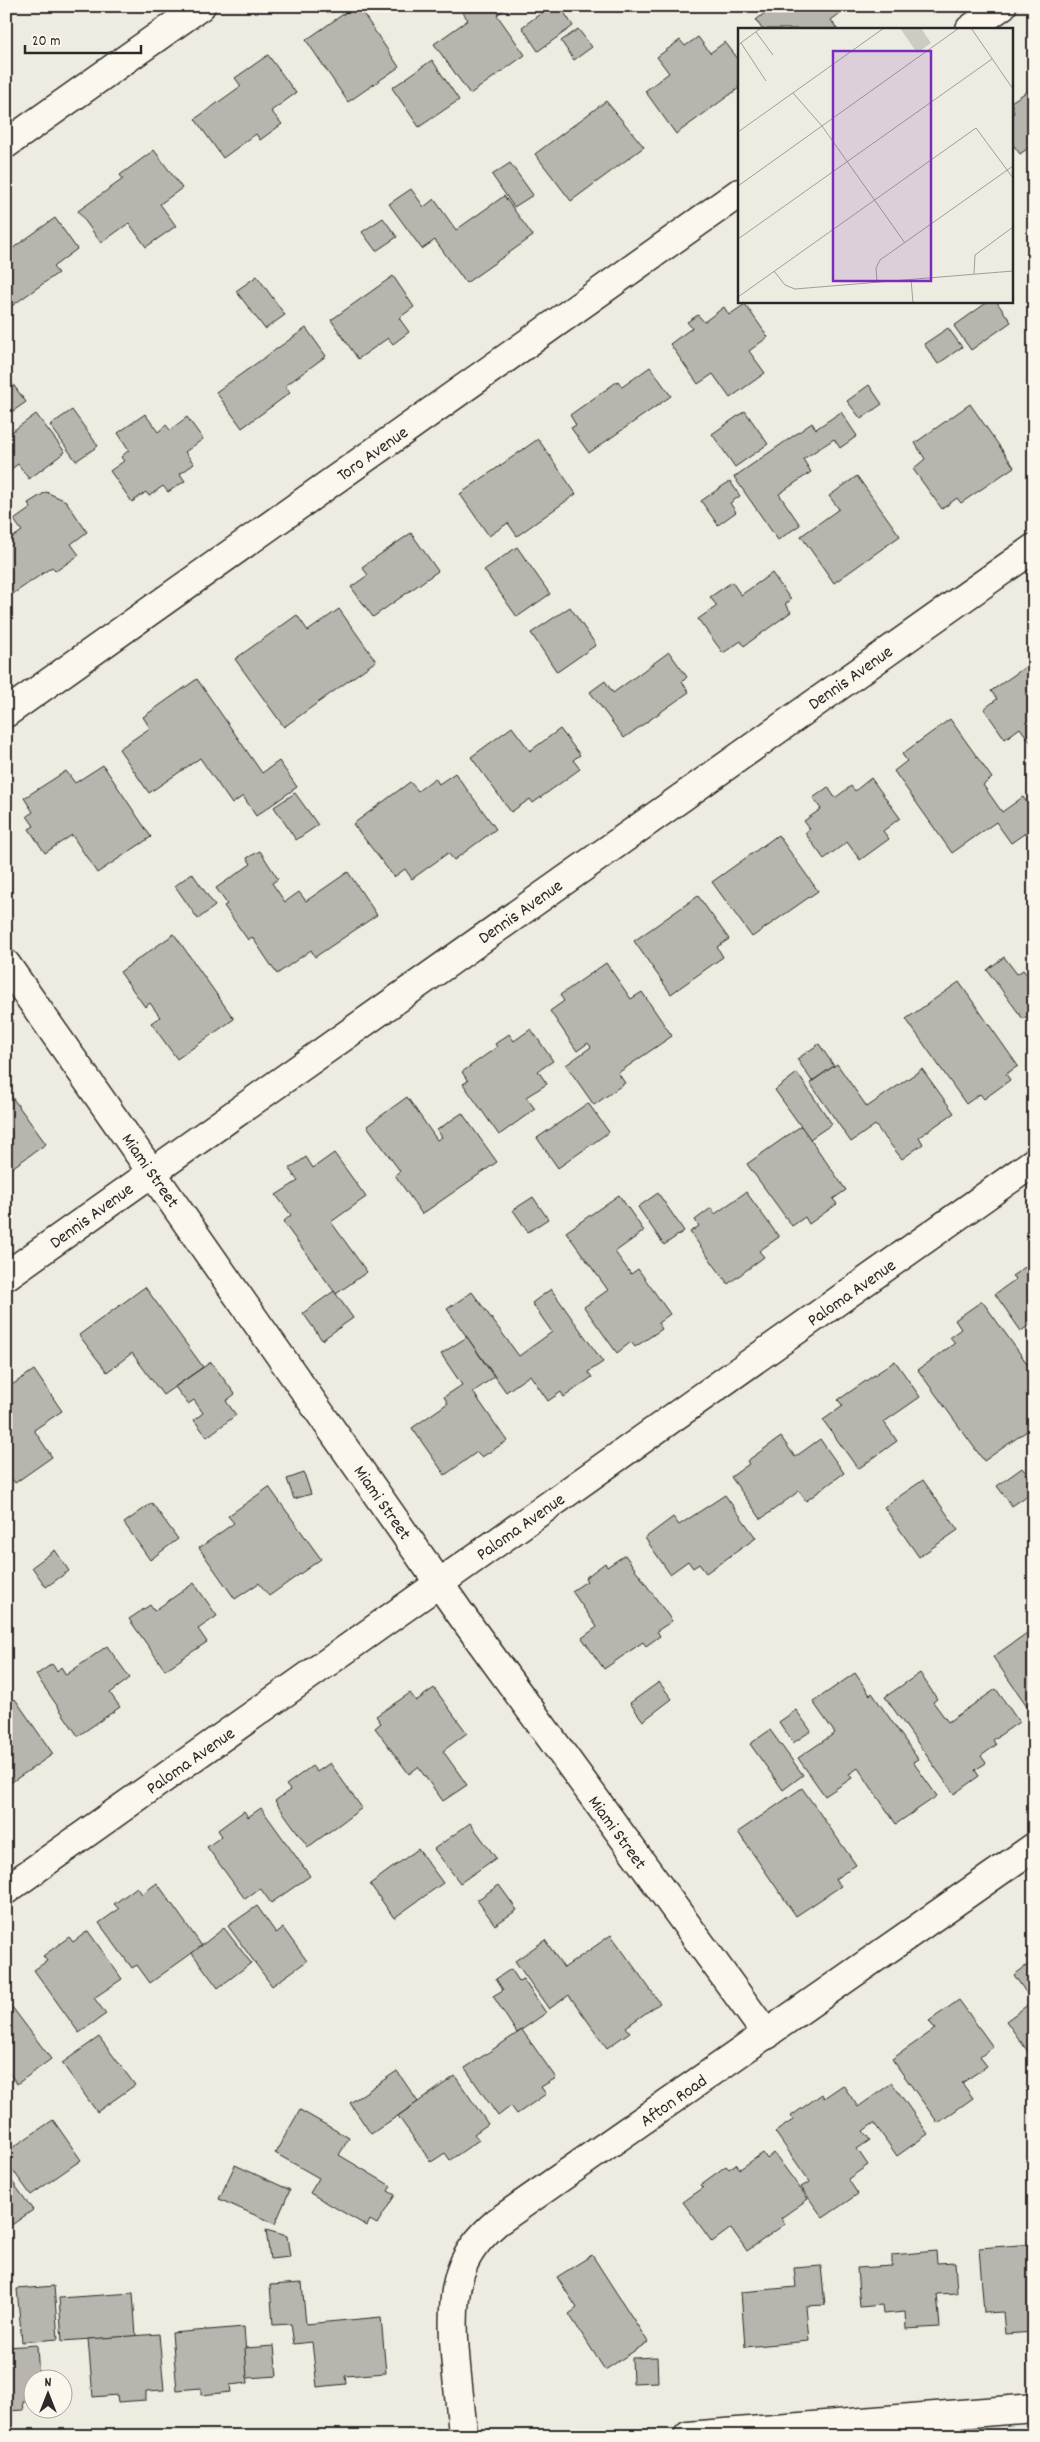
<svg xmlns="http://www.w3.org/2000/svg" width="1040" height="2442" viewBox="0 0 1040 2442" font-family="Dekko,sans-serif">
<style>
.building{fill:#b8b5ae;stroke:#2b2b2b}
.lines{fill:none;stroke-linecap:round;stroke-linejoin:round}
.minor-casing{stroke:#2b2b2b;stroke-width:31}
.minor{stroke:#fbf7ec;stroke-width:28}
.labels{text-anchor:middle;stroke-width:4;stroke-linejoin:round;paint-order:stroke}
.street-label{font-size:18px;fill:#2b2b2b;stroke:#fbf7ec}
.inset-road{fill:none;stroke:#a09e98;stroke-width:1}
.view{fill:#7b2cbf;fill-opacity:0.15;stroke:#7b2cbf;stroke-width:2.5}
.inset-edge{fill:none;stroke:#2b2b2b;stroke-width:2.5}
</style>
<rect width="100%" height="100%" fill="#eeebe0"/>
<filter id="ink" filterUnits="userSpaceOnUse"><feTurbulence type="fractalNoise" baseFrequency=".02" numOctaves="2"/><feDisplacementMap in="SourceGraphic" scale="10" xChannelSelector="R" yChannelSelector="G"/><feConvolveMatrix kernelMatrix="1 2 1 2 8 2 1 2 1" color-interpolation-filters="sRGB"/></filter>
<g filter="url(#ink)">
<g class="building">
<polygon points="355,6 358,6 399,67 348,102 306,40"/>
<polygon points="458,6 509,6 497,15 525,55 470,94 434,44 468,20"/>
<polygon points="551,6 560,6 573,26 538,51 522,27"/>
<polygon points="770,6 850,6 831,20 837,29 762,29 756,20 771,8"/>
<polygon points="578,29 592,47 574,60 561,41"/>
<polygon points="698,37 710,53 725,42 739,60 739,88 676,134 645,91 669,73 657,57 680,40 685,46"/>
<polygon points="268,55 296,93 271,111 282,124 260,140 256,134 223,158 195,119 241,86 235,78"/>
<polygon points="432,60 459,100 419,127 392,88"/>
<polygon points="1034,87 1034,144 1020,154 1011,142 1011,115 1014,113 1011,102"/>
<polygon points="606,101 644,147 571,201 535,154"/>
<polygon points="154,150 182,188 160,204 176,226 146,247 129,223 101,243 78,211 123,179 120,175"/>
<polygon points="510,163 533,195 514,207 492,175"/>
<polygon points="411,189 424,207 434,199 456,230 504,196 533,236 466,283 435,240 422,249 389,204"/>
<polygon points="55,218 77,249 53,267 58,273 6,310 6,253"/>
<polygon points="383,218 397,237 376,251 362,232"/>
<polygon points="257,276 285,315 265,329 236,291"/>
<polygon points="393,276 414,307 399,318 409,332 393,344 388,338 358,359 331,320"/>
<polygon points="989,301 996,301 1011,322 971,350 954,326"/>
<polygon points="745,304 768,337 749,351 765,373 730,398 713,374 698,384 670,344 692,328 687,322 698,315 704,322 724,307 729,315"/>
<polygon points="306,328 326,356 285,386 290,393 242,428 216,392"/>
<polygon points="948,328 962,347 938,364 924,344"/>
<polygon points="650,367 671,396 589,453 571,428 576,425 570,415 618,381 622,387"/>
<polygon points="6,375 26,402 6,416"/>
<polygon points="869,385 882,404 861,419 847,401"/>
<polygon points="970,404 1014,467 961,503 957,498 942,509 913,469 925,459 915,443"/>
<polygon points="72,410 98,446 76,461 50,425"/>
<polygon points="745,411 768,444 735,467 712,434"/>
<polygon points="841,412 857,436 840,448 834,439 803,459 811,472 779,494 800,525 778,540 734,477 812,423 816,429"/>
<polygon points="36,414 65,452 29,479 18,464 10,470 6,466 6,436"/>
<polygon points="145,414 158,432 166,425 170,430 187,417 203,439 185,452 194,464 180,474 185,481 168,492 163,486 149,496 146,492 132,502 110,471 124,461 121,457 129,450 118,433"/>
<polygon points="538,439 576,494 517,536 508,523 489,536 460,494"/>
<polygon points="857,476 900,536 834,583 801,536 839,509 829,496"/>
<polygon points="730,481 740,496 730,503 736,512 718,525 701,501"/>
<polygon points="46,492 66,501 87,532 71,544 79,555 56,571 52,567 7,598 6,542 22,531 14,520 31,508 28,503"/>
<polygon points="411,533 438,571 373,617 351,587 368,575 362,567"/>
<polygon points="517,547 550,594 517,617 484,570"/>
<polygon points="772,573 791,600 785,604 791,612 744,646 741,641 723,653 698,619 717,606 710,597 732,582 741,595"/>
<polygon points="570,607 596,645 557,672 531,633"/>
<polygon points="339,609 376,661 284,727 235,659 297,615 308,631"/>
<polygon points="669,652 687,677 682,682 689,692 624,738 590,692 605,681 613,693"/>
<polygon points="1034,661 1034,747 1020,728 1005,739 984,709 997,699 991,691"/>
<polygon points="197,679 262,773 279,761 297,787 256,816 243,796 232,804 200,758 149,793 119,749 150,728 143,717"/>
<polygon points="950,719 992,778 983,785 1002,812 1023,797 1034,813 1034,827 1011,843 996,822 952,853 894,771 907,761 902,754"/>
<polygon points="512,727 530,751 560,729 580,755 573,760 580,769 533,803 530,799 511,812 471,757"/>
<polygon points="103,765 151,837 97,873 72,835 45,853 29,829 34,826 27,816 33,812 24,798 66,771 75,783"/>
<polygon points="455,773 496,829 454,860 448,853 412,879 405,869 394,877 353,824 410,782 418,791 435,778 439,784"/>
<polygon points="871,778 900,818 883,831 889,839 860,860 847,842 824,859 805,833 810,829 804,821 821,809 813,798 828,787 835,798 851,786 855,791"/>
<polygon points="295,793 318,825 296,840 274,807"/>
<polygon points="778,835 818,891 752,937 712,882"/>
<polygon points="260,851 278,879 272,883 285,902 299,892 306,901 348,872 377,915 315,957 311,950 277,974 252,937 248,940 224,906 227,904 216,888 251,864 247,858"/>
<polygon points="192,873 215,906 198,919 175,886"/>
<polygon points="698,896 729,939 717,947 723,957 671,994 634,941"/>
<polygon points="174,934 234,1019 177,1059 151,1023 160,1017 150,1003 145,1007 120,972"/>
<polygon points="1004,957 1017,974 1023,970 1034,983 1034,1012 1023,1019 987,970"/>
<polygon points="606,963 631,999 642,992 672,1036 618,1073 625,1083 594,1105 566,1065 591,1047 588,1043 577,1051 550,1011 564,1001 560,995"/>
<polygon points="959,982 1018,1066 1006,1074 1010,1080 984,1099 980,1094 966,1104 906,1019"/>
<polygon points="531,1029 553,1061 538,1071 547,1084 526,1097 535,1109 499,1135 463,1084 468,1081 462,1072 497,1047 495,1044 509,1034 514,1041"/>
<polygon points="819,1044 834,1066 812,1081 797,1059"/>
<polygon points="837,1064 867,1107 922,1069 954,1113 919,1137 923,1144 902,1159 875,1125 851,1142 810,1083"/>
<polygon points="797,1073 832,1124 810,1139 775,1090"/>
<polygon points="9,1093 46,1144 6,1172 6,1094"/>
<polygon points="407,1097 437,1140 442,1137 437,1130 462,1113 497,1162 422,1214 395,1175 400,1171 367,1126"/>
<polygon points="588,1103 609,1132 558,1168 537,1138"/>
<polygon points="801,1126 846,1190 833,1199 837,1204 809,1224 805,1217 792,1226 747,1164"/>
<polygon points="334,1153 366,1197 331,1222 367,1272 336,1294 283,1222 291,1215 276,1195 298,1181 289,1169 306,1157 313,1168"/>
<polygon points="746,1192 779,1237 759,1251 764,1257 728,1284 690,1232 699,1226 695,1220 711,1208 715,1214"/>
<polygon points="658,1193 684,1231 664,1245 638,1207"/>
<polygon points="619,1195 644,1231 615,1252 631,1274 638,1269 670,1314 658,1323 662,1329 635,1347 631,1342 617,1353 584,1307 608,1290 566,1232"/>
<polygon points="533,1197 548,1219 528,1232 513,1210"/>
<polygon points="1034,1261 1034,1322 1021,1331 995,1294 1016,1279 1012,1276"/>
<polygon points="145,1287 203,1367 163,1395 132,1353 107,1372 79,1335"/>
<polygon points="551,1289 603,1362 588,1372 592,1377 564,1397 561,1392 548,1401 530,1375 506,1392 447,1309 472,1292 519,1356 552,1332 532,1303"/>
<polygon points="334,1291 353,1318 322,1340 303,1313"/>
<polygon points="982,1301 1034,1373 1034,1413 1028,1417 1034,1426 984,1461 918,1370 955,1343 950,1337 961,1329 955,1320"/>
<polygon points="467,1337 494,1377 473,1392 507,1441 482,1457 477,1452 445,1475 412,1428 448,1403 444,1397 462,1385 441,1354"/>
<polygon points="895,1361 920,1397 884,1422 897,1441 858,1469 823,1420 843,1406 838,1400"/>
<polygon points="211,1362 235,1394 226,1401 236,1415 207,1437 194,1420 203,1413 194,1400 188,1404 175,1387"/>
<polygon points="34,1370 62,1411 34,1430 52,1457 15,1483 6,1471 6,1389"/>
<polygon points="781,1437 795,1457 820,1439 844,1473 806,1501 799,1491 761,1519 731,1477 749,1464 747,1461"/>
<polygon points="1022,1468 1034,1483 1034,1491 1012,1506 997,1486"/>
<polygon points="304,1473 311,1494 294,1499 287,1479"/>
<polygon points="923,1480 958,1530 919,1557 884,1507"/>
<polygon points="269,1487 321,1559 269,1596 259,1583 235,1599 199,1548 234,1523 228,1516"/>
<polygon points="725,1495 756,1538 706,1573 699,1564 693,1568 688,1561 670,1574 645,1538 673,1517 679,1525"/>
<polygon points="152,1503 178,1539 150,1560 124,1523"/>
<polygon points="55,1550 69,1571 46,1587 32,1567"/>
<polygon points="625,1555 672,1621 657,1631 660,1636 646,1646 643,1642 604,1669 582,1638 597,1627 572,1591 587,1581 585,1578 605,1563 607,1567"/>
<polygon points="194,1583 217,1616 198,1629 207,1642 165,1670 129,1619 150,1605 154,1611"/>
<polygon points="1034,1628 1034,1716 993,1657"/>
<polygon points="107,1646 130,1678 110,1693 120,1707 78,1736 36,1675 52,1664 57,1671 61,1667 66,1675"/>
<polygon points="855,1673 870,1695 872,1693 918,1759 913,1762 937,1796 896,1824 858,1768 849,1774 852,1778 825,1796 798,1758 835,1733 813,1702"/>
<polygon points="920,1673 937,1699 933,1702 948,1722 996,1689 1019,1722 993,1740 996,1745 981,1756 986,1763 975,1770 979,1776 954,1794 885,1697"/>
<polygon points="659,1682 672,1699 643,1721 630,1703"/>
<polygon points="434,1688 467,1733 443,1751 467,1785 443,1801 418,1767 409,1774 375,1728 381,1723 376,1716 410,1693 416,1701"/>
<polygon points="15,1699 53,1754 6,1786 6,1706"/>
<polygon points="796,1710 811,1731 793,1743 779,1722"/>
<polygon points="770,1730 803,1775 783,1790 750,1744"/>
<polygon points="330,1763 362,1808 308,1847 275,1801 290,1790 286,1785 312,1766 317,1772"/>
<polygon points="802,1788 856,1865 835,1879 841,1886 796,1916 738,1832"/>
<polygon points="261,1808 310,1876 271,1903 260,1888 245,1899 207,1847 222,1836 218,1830 244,1811 248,1817"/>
<polygon points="470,1823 496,1858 460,1883 434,1849"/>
<polygon points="418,1849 443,1883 394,1918 370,1884"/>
<polygon points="157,1883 202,1946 150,1983 137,1965 132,1968 99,1923 119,1909 114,1904 137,1887 142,1894"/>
<polygon points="499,1885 517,1910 495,1925 477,1900"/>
<polygon points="257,1906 276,1933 283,1928 307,1961 272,1986 228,1926"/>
<polygon points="224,1928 251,1963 218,1988 192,1953"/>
<polygon points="88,1931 122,1979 94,1998 106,2014 79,2033 34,1970 47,1961 43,1956 69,1937 73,1942"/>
<polygon points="611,1935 660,2003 626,2027 630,2032 607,2048 569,1995 549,2009 515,1961 545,1940 564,1968"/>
<polygon points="1034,1951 1034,2004 1014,1975 1030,1963 1025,1957"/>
<polygon points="511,1969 519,1981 523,1979 546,2013 517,2033 493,1996 503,1990 496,1979"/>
<polygon points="6,1999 51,2059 17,2084 9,2073 6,2075"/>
<polygon points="959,2000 993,2047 980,2057 987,2066 962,2083 973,2098 938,2123 892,2059 935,2029 929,2021"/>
<polygon points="1029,2004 1034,2012 1034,2060 1006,2021"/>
<polygon points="522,2030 556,2078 541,2087 546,2094 517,2114 511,2106 498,2116 465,2068"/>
<polygon points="99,2037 135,2085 97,2112 62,2063"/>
<polygon points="397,2071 418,2102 371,2134 350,2103"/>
<polygon points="455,2076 488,2124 474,2134 479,2140 450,2160 445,2153 431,2162 398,2116"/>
<polygon points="892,2083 928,2134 897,2156 874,2123 863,2131 870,2140 857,2149 868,2165 848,2179 858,2194 823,2218 801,2187 810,2182 775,2132 793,2120 791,2116 822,2094 824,2098 843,2085 858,2107"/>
<polygon points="300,2110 349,2138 339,2155 391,2186 388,2191 395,2195 377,2224 370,2220 367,2226 310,2193 319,2178 275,2153"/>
<polygon points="53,2120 81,2160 31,2195 6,2161 6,2152"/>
<polygon points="763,2153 767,2159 774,2153 808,2199 781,2218 785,2224 747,2251 731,2228 712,2242 683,2202 703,2188 700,2185 726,2166 729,2169 736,2164 740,2169"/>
<polygon points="235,2165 290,2190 275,2224 219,2199"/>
<polygon points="6,2173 33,2210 6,2229"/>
<polygon points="266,2230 287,2236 290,2257 270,2259"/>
<polygon points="1034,2244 1034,2332 1005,2334 1003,2312 984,2313 979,2248"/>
<polygon points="936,2251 937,2263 955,2262 957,2293 937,2294 940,2327 906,2329 905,2312 883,2314 882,2305 860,2307 857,2268 892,2266 892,2255"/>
<polygon points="592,2255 648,2342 605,2370 569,2314 577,2308 557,2277"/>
<polygon points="821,2266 825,2305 806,2306 809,2341 745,2347 741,2292 796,2287 794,2268"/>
<polygon points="302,2283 306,2324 381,2317 386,2373 345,2376 346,2384 317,2387 312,2342 294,2344 291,2324 273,2325 270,2285"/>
<polygon points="54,2286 58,2339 22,2342 17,2289"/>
<polygon points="133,2293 136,2336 62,2341 59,2298"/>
<polygon points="244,2327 248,2383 230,2385 231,2392 201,2395 201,2388 177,2390 172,2333"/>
<polygon points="159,2334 164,2390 146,2391 146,2400 118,2402 117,2395 93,2397 88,2339"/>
<polygon points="37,2345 39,2380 32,2380 32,2401 23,2402 24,2410 6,2411 6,2347"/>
<polygon points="274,2346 277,2376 247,2378 245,2348"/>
<polygon points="657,2357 658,2382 633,2383 632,2358"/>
</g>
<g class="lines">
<defs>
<g id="minor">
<polyline points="970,29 1002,6"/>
<polyline points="6,144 201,6"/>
<polyline points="6,713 739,193"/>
<polyline points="6,964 462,1616 767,2035"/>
<polyline points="6,1276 1034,548"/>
<polyline points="6,1890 1034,1162"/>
<path d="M 463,2436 C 460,2388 444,2312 462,2268 C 469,2249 482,2235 497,2222 L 1034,1847"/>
<polyline points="688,2436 1034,2408"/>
</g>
</defs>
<use href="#minor" class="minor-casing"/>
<use href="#minor" class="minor"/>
</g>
</g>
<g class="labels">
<g class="street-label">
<text transform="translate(372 453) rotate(-35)" y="6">Toro Avenue</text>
<text transform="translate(850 677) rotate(-35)" y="6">Dennis Avenue</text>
<text transform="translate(520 911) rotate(-35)" y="6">Dennis Avenue</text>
<text transform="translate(151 1170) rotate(55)" y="6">Miami Street</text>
<text transform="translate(91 1215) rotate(-36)" y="6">Dennis Avenue</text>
<text transform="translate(851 1292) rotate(-35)" y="6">Paloma Avenue</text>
<text transform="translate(383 1502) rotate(55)" y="6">Miami Street</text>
<text transform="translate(520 1526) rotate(-35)" y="6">Paloma Avenue</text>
<text transform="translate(190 1760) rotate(-35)" y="6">Paloma Avenue</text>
<text transform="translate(618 1832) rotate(54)" y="6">Miami Street</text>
<text transform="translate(673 2100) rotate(-35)" y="6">Afton Road</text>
</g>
</g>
<g transform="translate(738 28)">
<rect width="275" height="275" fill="#eeebe0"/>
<path d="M 162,0 L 183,0 L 193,15 L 179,25 Z" fill="#cecbc2"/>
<path class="inset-road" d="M 233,0 L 275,61M 18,4 L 35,27M 3,15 L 28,53M 0,17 L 23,0M 55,65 L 84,98 L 167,215M 0,104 L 146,0M 0,158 L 221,0M 0,211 L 254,31M 36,243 L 47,257 L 57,261 L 275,243M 236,246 L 237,227 L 275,199M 173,251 L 175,275M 139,254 L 138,240 L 142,232 L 275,138M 0,269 L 238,100 L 275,150"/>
<path class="view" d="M 95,23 L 193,23 L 193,253 L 95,253 Z"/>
<rect width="275" height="275" class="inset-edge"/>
</g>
<rect width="1040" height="2442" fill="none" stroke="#fbf7ec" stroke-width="25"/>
<rect x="12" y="12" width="1015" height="2417" fill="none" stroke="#2b2b2b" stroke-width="2" filter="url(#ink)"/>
<g transform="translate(48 2394)"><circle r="24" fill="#fbf7ec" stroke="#a8a59f"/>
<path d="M0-4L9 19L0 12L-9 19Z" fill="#2b2b2b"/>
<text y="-8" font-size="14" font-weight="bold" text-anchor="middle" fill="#2b2b2b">N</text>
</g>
<path d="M25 45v8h116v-8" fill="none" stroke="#2b2b2b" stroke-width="2.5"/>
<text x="32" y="45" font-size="15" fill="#2b2b2b" stroke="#fbf7ec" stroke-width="4" paint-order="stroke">20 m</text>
</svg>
